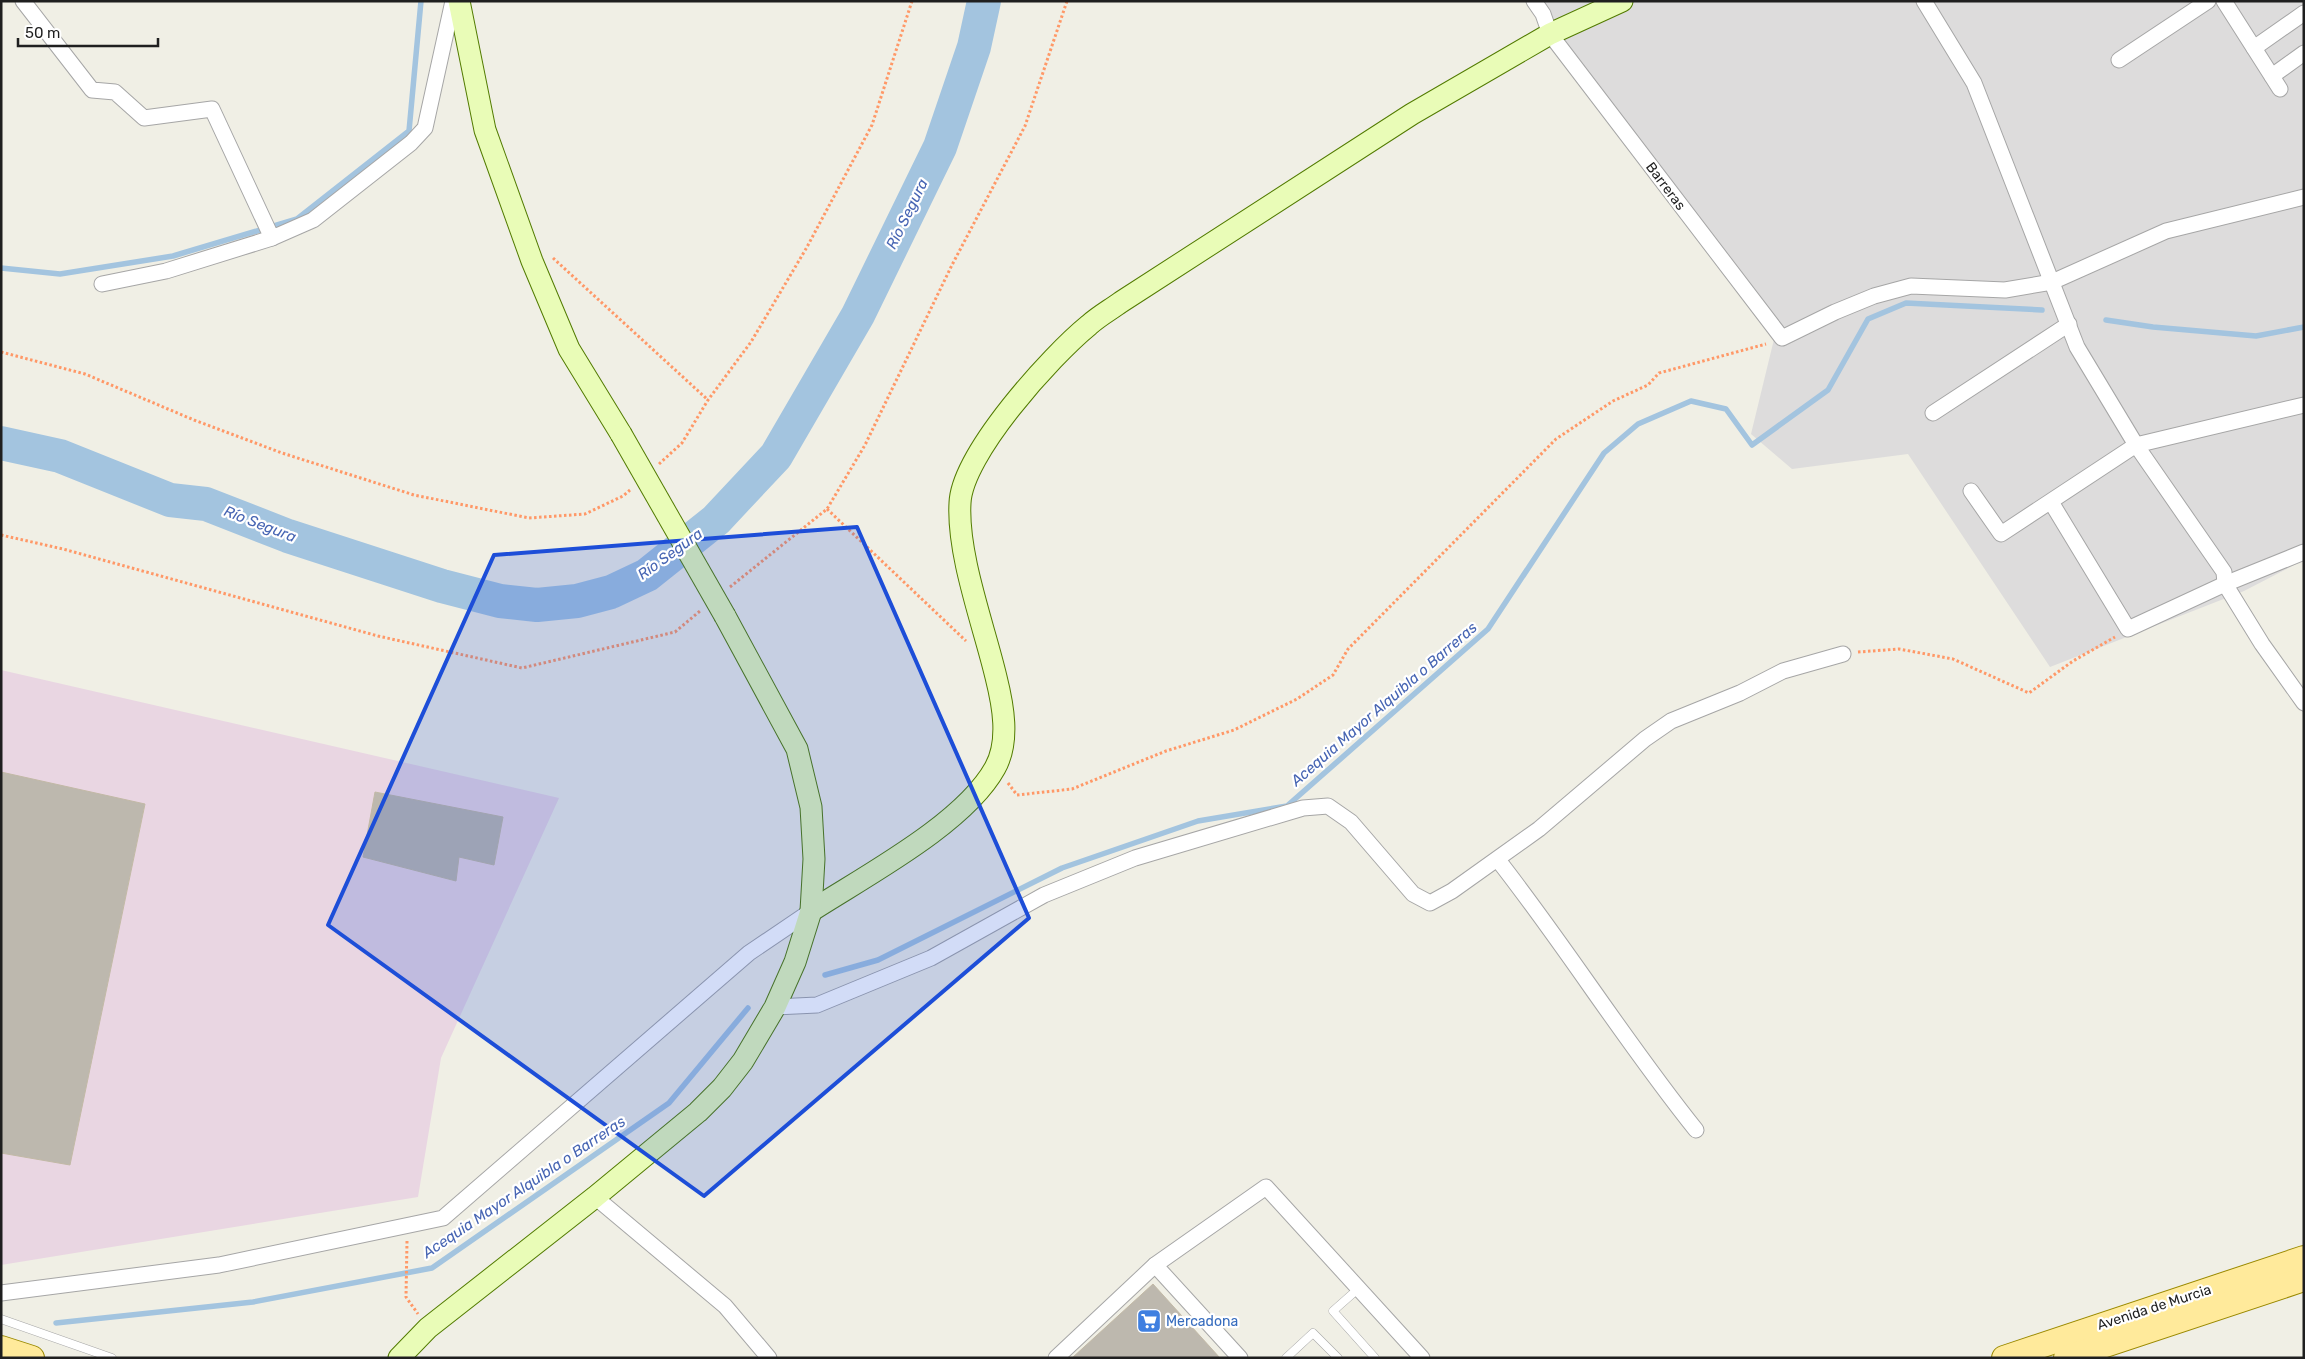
<svg xmlns="http://www.w3.org/2000/svg" width="2305" height="1359" viewBox="0 0 2305 1359" font-family="Rubik,sans-serif">
<style>
.residential{fill:#dddcdc}
.industrial{fill:#e9d6e2;fill-rule:evenodd}
.lines{fill:none;stroke-linecap:round;stroke-linejoin:round}
.stream{stroke:#a3c4df;stroke-width:5.5}
.river{stroke:#a3c4df;stroke-width:34}
.building{fill:#bdb8ae;stroke:#c2b9a6}
.lane-casing{stroke:#a6a6a6;stroke-width:9}
.street-casing{stroke:#a6a6a6;stroke-width:17}
.secondary-casing{stroke:#527b01;stroke-width:23}
.primary-casing{stroke:#9a8900;stroke-width:26}
.path{stroke:#ff9867;stroke-width:3;stroke-dasharray:2.5 2.5;stroke-linecap:butt}
.lane{stroke:#fff;stroke-width:8}
.street{stroke:#fff;stroke-width:15}
.secondary{stroke:#e9fcb7;stroke-width:21}
.primary{stroke:#ffea9b;stroke-width:24}
.secondary-bridge-casing{stroke:#527b01;stroke-width:23;stroke-linecap:butt}
.secondary-bridge{stroke:#e9fcb7;stroke-width:21}
.marked{fill:#1d4ed8;fill-opacity:0.2;stroke:#1d4ed8;stroke-width:4;stroke-linejoin:round}
.labels{text-anchor:middle;stroke-width:4.5;stroke-linejoin:round;paint-order:stroke}
.street-label{font-size:14px;fill:#1f1f1f;stroke:#fff}
.shop-label{font-size:14px;fill:#366cbe;stroke:#fff;text-anchor:start}
.water-label{font-size:15px;font-style:italic;fill:#4765b3;stroke:#fff}
</style>
<rect width="100%" height="100%" fill="#f0efe5"/>
<polygon class="residential" points="1529,1 2304,1 2304,560 2244,591 2050,667 1908,454 1792,469 1751,434 1776,331"/>
<path class="industrial" d="M 1,670 L 559,798 L 441,1058 L 418,1197 L 1,1265 L 1,1153 L 70,1164 L 145,805 L 1,773 ZM 376,792 L 503,818 L 494,865 L 459,857 L 455,881 L 363,857 Z"/>
<g class="lines">
<g class="stream">
<polyline points="1,268 60,274 173,256 297,219 409,131 421,1"/>
<polyline points="2106,320 2153,327 2256,336 2304,327"/>
<polyline points="825,975 878,960 1062,868 1198,821 1287,806 1488,629 1604,453 1638,424 1691,401 1726,409 1752,445 1828,390 1868,319 1906,303 2042,310"/>
<polyline points="56,1323 253,1302 432,1268 669,1103 748,1008"/>
</g>
<polyline class="river" points="1,443 60,456 170,500 206,504 288,536 442,586 500,601 537,605 577,601 611,592 647,575 716,520 776,456 858,315 940,147 974,47 984,1"/>
</g>
<g class="building">
<polygon points="1,772 145,804 70,1165 1,1153"/>
<polygon points="375,792 503,817 494,865 459,857 456,881 363,857"/>
<polygon points="1153,1284 1220,1358 1072,1358"/>
</g>
<g class="lines">
<defs>
<g id="lane">
<polyline points="1359,1288 1333,1311 1375,1358"/>
<polyline points="1,1319 112,1358"/>
<polyline points="1286,1358 1313,1333 1338,1358"/>
</g>
<g id="street">
<polyline points="23,1 92,90 115,92 144,118 212,109 272,238 313,220 411,143 425,128 453,1"/>
<polyline points="1534,1 1543,14 1550,34 1782,338 1835,312 1874,296 1911,286 2005,290 2052,282 2166,231 2304,197"/>
<polyline points="1924,1 1974,83 2077,347 2136,445 2224,572 2225,584 2262,644 2304,703"/>
<polyline points="2224,1 2280,89"/>
<polyline points="2254,48 2304,13"/>
<polyline points="2119,60 2208,1"/>
<polyline points="2272,76 2304,53"/>
<polyline points="102,284 166,271 272,238"/>
<polyline points="1933,413 2069,324"/>
<polyline points="1971,491 2001,534 2136,445 2304,405"/>
<polyline points="2051,502 2128,629 2225,584 2304,552"/>
<path d="M 1498,860 C 1567,948 1626,1043 1696,1130"/>
<polyline points="775,1007 817,1005 931,958 1044,895 1135,858 1303,808 1328,806 1351,822 1413,894 1430,903 1452,891 1539,829 1645,739 1671,721 1740,693 1783,671 1843,654"/>
<polyline points="595,1197 725,1306 769,1358"/>
<polyline points="1155,1265 1240,1358"/>
<polyline points="1,1293 219,1265 443,1218 749,953 811,911"/>
<polyline points="1056,1358 1155,1265 1266,1187 1422,1358"/>
</g>
<g id="secondary">
<polyline points="459,1 485,130 532,261 569,349 621,434"/>
<path d="M 811,911 C 865,876 964,824 995,768 C 1010,741 1003,705 996,677 C 984,626 957,555 960,503 C 962,454 1051,356 1089,325 C 1099,316 1110,310 1121,302 L 1412,114 L 1550,34 L 1622,1"/>
<polyline points="399,1358 428,1328 595,1197 698,1112 722,1088 743,1061 775,1007 795,962 811,911 814,859 811,807 797,749 725,616"/>
</g>
<g id="primary">
<polyline points="1,1348 32,1358"/>
<polyline points="2004,1358 2304,1258"/>
<polyline points="2066,1358 2304,1279"/>
</g>
</defs>
<use href="#lane" class="lane-casing"/>
<use href="#street" class="street-casing"/>
<use href="#secondary" class="secondary-casing"/>
<use href="#primary" class="primary-casing"/>
<g class="path">
<polyline points="553,258 708,400"/>
<polyline points="1,352 85,374 194,420 282,453 414,495 529,518 585,514 623,496 630,490"/>
<polyline points="659,464 682,443 708,400 751,342 807,247 872,125 912,1"/>
<polyline points="827,509 966,641"/>
<polyline points="1,535 63,549 378,636 522,668 675,632 700,611"/>
<polyline points="730,587 827,509 865,445 952,265 1025,126 1067,1"/>
<polyline points="1858,652 1899,649 1953,659 2029,693 2073,661 2115,637"/>
<polyline points="1008,783 1017,795 1072,789 1166,751 1234,730 1297,699 1333,675 1348,649 1556,439 1613,401 1648,385 1659,373 1766,344"/>
<polyline points="407,1241 406,1297 418,1314"/>
</g>
<use href="#lane" class="lane"/>
<use href="#street" class="street"/>
<use href="#secondary" class="secondary"/>
<use href="#primary" class="primary"/>
<defs>
<polyline id="secondary-bridge" points="621,434 725,616"/>
</defs>
<use href="#secondary-bridge" class="secondary-bridge-casing"/>
<use href="#secondary-bridge" class="secondary-bridge"/>
</g>
<path class="marked" d="M 857,527 L 1029,918 L 704,1196 L 328,925 L 494,555 Z"/>
<defs>
<symbol id="supermarket-square" viewBox="-11 -11 22 22"><rect x="-9" y="-9" width="18" height="18" rx="4" fill="#3f7fe0" stroke="#fff"/><path d="M-6-5.5h2.5l.6 2H6L4.5 2H-2.5L-4.4-4H-6ZM-1.5 3.2a1.3 1.3 0 1 0 .1 0ZM3 3.2a1.3 1.3 0 1 0 .1 0Z" fill="#fff"/></symbol>
</defs>
<g fill-rule="evenodd">
<use href="#supermarket-square" x="1135" y="1307" width="28" height="28"/>
</g>
<g class="labels">
<g class="street-label">
<text transform="translate(1666 186) rotate(53)" y="5">Barreras</text>
<text transform="translate(2154 1307) rotate(-18)" y="5">Avenida de Murcia</text>
</g>
<g class="shop-label">
<text x="1166" y="1326">Mercadona</text>
</g>
<g class="water-label">
<text transform="translate(907 214) rotate(-64)" y="5">Río Segura</text>
<text transform="translate(260 524) rotate(21)" y="5">Río Segura</text>
<text transform="translate(670 554) rotate(-36)" y="5">Río Segura</text>
<text transform="translate(1384 704) rotate(-41)" y="5">Acequia Mayor Alquibla o Barreras</text>
<text transform="translate(524 1187) rotate(-34)" y="5">Acequia Mayor Alquibla o Barreras</text>
</g>
</g>
<rect width="2305" height="1359" fill="none" stroke="#1f1f1f" stroke-width="5"/>
<path d="M18 38v8h140v-8" fill="none" stroke="#1f1f1f" stroke-width="2.5"/>
<text x="25" y="38" font-size="15" fill="#1f1f1f" stroke="#ffffff" stroke-width="4" paint-order="stroke">50 m</text>
</svg>
